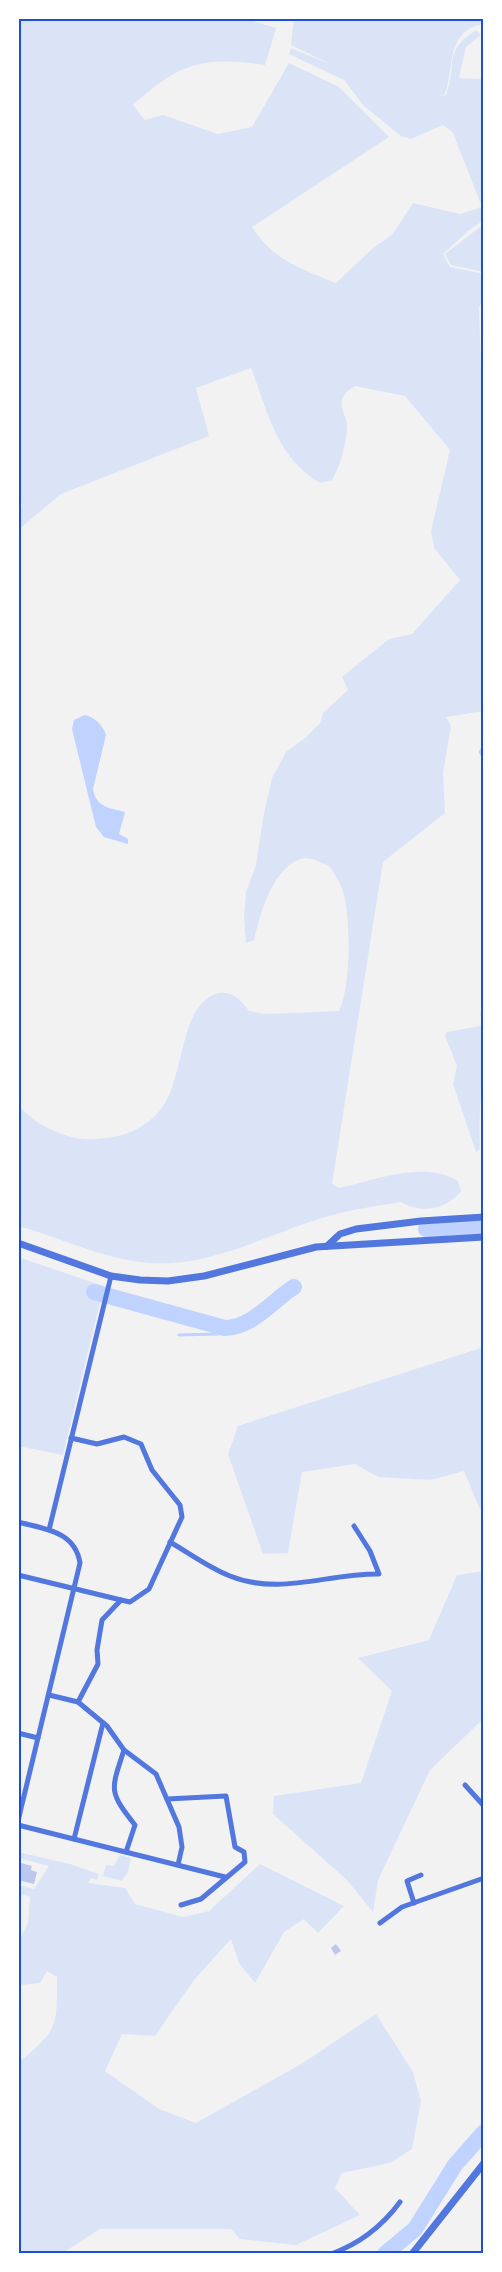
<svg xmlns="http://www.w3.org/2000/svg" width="502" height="2272" viewBox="0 0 502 2272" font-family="'Source Sans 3',sans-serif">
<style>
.green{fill:#dbe4f7}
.water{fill:#bfd3fe}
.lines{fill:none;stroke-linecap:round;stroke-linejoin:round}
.stream{stroke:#bfd3fe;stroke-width:3}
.river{stroke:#bfd3fe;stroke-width:16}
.building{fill:#bdc9ec}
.minor{stroke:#5277de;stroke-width:5}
.tertiary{stroke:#5277de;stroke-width:7}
.neatline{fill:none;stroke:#1d4ed8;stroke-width:2}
</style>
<rect width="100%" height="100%" fill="#f2f2f2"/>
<g class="green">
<path d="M 18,18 L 242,18 L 276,28 L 265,65 C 202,56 180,63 133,105 L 145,120 L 163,115 L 218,134 L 252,127 L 289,63 L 339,87 L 389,137 L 252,227 C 275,261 299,268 336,283 L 374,247 L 392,235 L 413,203 L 460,214 L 482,207 L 453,133 L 443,125 L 411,139 L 401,136 L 364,106 L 344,80 L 289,54 L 291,48 L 332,65 L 291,45 L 294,18 L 484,18 L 484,24 C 445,30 455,68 445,94 L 439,96 L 446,95 C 458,65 442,52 476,30 L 481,35 L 466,47 L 459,78 L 484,79 L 484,220 L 468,231 L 443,254 L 450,267 L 484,274 L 484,300 L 479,307 L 481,367 L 484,370 L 484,711 L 446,717 L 451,726 L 443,773 L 445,813 L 383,862 L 332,1184 L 339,1188 C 376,1180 423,1160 458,1181 L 461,1191 C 447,1210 420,1214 401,1202 C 377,1206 353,1209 329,1216 C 271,1232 212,1268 149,1263 C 102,1259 62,1238 18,1226 L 18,1105 C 33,1123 62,1138 86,1139 C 117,1140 148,1131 165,1103 C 184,1072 181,1001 219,993 C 233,991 242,1001 249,1011 L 264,1014 L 339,1011 C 351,986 350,927 345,899 C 343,887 336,876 329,866 C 320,862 307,855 298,860 C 271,872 260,915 254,940 L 246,943 L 244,917 L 246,892 L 256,865 L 263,818 L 272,778 L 286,752 L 305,738 L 320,723 L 323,713 L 348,690 L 342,677 L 389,639 L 412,634 L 460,580 L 434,548 L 431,531 L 450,450 L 405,396 L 355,386 C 349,390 344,393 342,400 C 340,408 346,416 347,424 C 347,441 341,465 332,480 L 320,483 C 276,457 268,412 251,368 L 196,388 L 209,436 L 61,494 L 18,530 L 18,518 L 22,507 L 18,484 Z"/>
<polygon points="484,224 484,272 451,265 445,254"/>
<path d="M 480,1026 L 484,1027 C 484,1068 478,1108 480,1149 L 476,1152 L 453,1084 L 457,1066 L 445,1036 L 447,1032 Z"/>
<polygon points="18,1257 104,1286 63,1455 18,1446"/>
<polygon points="484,1347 484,1519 464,1471 431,1480 378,1477 355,1464 302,1472 288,1553 263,1554 228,1454 238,1426"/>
<polygon points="484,1571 483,1719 430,1770 378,1880 373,1912 347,1880 273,1814 274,1796 361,1783 392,1691 358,1658 429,1640 457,1575"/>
<path d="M 18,1852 L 70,1864 L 99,1874 L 97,1880 L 91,1878 L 88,1883 L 125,1888 L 135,1904 L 183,1917 L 209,1911 L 260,1864 L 344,1906 L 318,1933 L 304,1919 L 284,1932 L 255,1983 L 239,1963 L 231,1939 L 194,1980 L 155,2036 L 122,2034 L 105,2071 L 159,2109 L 196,2123 L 303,2063 L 376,2014 L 413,2072 L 421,2101 L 412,2149 L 390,2163 L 342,2173 L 335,2188 L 360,2215 L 296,2245 L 240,2239 L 231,2229 L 100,2229 L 61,2254 L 18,2254 L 18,2063 C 58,2029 57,2029 57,1977 L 47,1971 L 40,1983 L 23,1985 L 18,1982 L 18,1943 L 28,1922 L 30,1897 L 18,1893 L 18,1885 L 34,1889 L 49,1866 L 18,1858 Z"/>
<polygon points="120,1855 131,1858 128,1872 122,1881 103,1876 106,1865 114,1866"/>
</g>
<path class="water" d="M 85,715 C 94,717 103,725 106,735 L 93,789 C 96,807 109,808 125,812 L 119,834 L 128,839 L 128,844 L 104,837 L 96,827 L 72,729 L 74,720 Z"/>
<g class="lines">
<g class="stream">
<polyline points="484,746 480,752 484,758"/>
<polyline points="482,1015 484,1004"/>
<polyline points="179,1335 218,1334 239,1327"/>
</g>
<g class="river">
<polyline points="426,1229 484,1226"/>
<path d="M 94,1292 L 225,1328 C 253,1327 272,1301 294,1287"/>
<polyline points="385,2254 415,2229 455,2165 484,2132"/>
</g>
</g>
<g class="building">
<polygon points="21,1863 32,1866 31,1870 37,1872 34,1884 18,1880 18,1869"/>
<polygon points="336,1944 341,1951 335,1955 331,1948"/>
</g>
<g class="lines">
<g class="minor">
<polyline points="71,1438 97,1444 124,1437 141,1444 152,1470 180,1505 182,1517 149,1589 130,1602 121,1600 102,1620 97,1650 98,1664 78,1702"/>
<path d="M 18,1522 C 45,1529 75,1531 80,1563 L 18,1821"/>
<polyline points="49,1530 111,1276"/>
<path d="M 170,1542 C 189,1553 209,1568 230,1576 C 279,1596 329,1573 379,1574 L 370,1551 L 354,1526"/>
<polyline points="18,1575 121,1600"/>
<polyline points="49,1695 78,1702 107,1726 124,1750 156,1774 179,1827 182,1847 178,1865"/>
<polyline points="18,1733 38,1738"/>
<path d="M 124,1750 C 111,1790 108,1791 135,1825 L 126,1852"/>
<polyline points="465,1785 484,1806"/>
<polyline points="167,1799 226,1796 235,1847 244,1852 245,1862 201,1899 181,1905"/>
<polyline points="18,1825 225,1877"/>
<polyline points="74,1839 103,1723"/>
<polyline points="414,1903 407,1881 421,1875"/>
<polyline points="380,1923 402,1907 484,1878"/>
<path d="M 331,2254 C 359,2244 383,2225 400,2202"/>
</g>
<g class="tertiary">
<polyline points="18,1243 111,1276 140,1280 168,1281 204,1276 316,1247 484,1237"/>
<polyline points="327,1246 340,1234 356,1229 421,1221 484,1217"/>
<polyline points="412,2254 484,2163"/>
</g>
</g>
<rect width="502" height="2272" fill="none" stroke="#ffffff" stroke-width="39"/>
<rect x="20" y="20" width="462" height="2232" class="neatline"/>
</svg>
